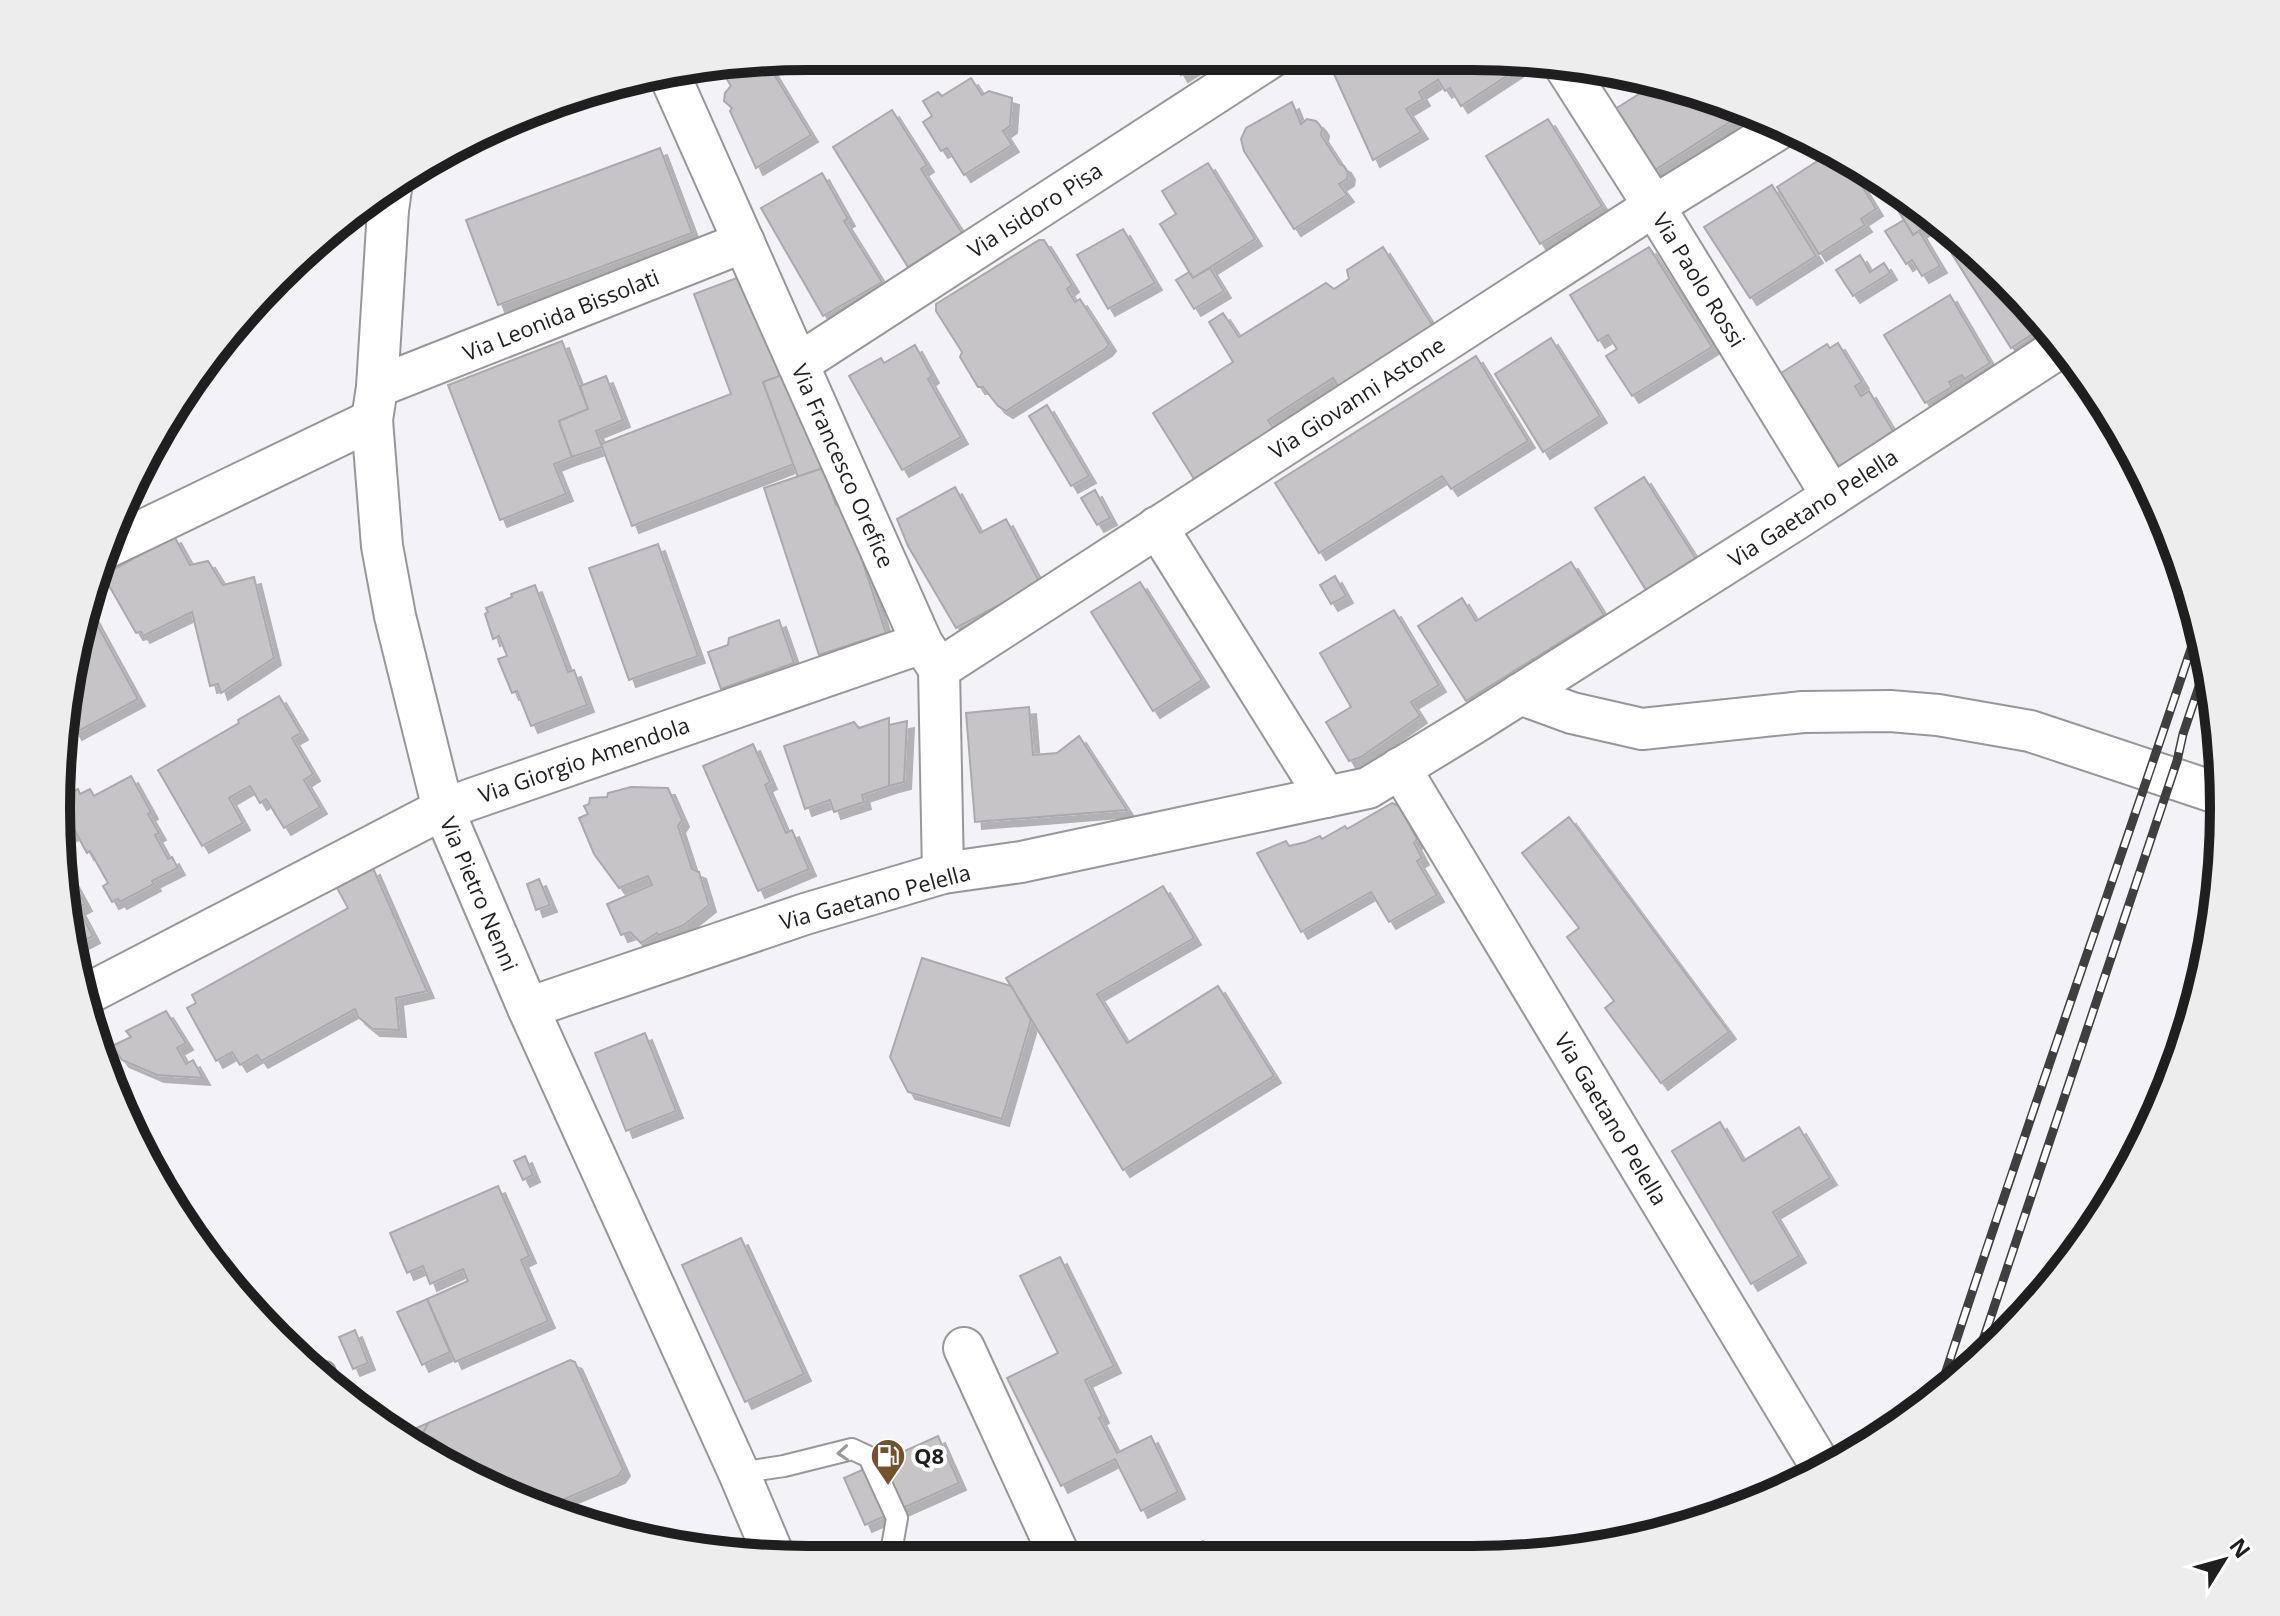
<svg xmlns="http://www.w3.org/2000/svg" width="2280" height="1616" viewBox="0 0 2280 1616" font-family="'Open Sans',sans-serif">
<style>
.building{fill:#c6c4c7;stroke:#aba9ac;stroke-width:2;filter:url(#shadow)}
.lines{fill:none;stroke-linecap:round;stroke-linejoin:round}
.service-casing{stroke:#97979a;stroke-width:24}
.minor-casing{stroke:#97979a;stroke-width:44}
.service{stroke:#fff;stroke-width:20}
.minor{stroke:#fff;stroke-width:40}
.rail-casing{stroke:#3f3f40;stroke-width:9}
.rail{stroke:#fff;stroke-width:6;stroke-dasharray:18;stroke-linecap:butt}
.oneway{stroke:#9a9a9b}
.labels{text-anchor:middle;stroke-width:8;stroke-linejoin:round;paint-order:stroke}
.street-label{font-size:22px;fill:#1f1f20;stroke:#fff}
.poi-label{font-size:22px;font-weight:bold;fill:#1f1f20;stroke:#fff;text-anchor:start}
.rim{fill:none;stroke:#1f1f20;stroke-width:10}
</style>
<defs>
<filter id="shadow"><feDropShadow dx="7" dy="7" stdDeviation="0" flood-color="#0004"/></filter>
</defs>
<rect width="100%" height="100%" fill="#f3f3f7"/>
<g class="building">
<polygon points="1170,56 1211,56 1181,75"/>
<polygon points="1362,56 1472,56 1514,60 1519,68 1461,106 1450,88 1445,91 1438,80 1419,92 1423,99 1406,109 1421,132 1373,160 1334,74"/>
<polygon points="766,61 811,135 756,168 730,111 732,108 724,101 725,93 731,86 722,71 729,66"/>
<polygon points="971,78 982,95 989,91 1012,98 1010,126 1003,131 1012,145 964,175 947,148 941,151 923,122 932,116 923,101 938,92 942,96"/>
<polygon points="1655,84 1739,116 1655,170 1615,109"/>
<polygon points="1292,102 1301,124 1307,119 1316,121 1319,124 1322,129 1321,135 1340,164 1344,166 1348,173 1347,179 1339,184 1347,195 1294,229 1244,151 1241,139 1246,128"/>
<polygon points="892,110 927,165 921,169 962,233 908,267 833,147"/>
<polygon points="1548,119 1602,206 1540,244 1486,156"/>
<polygon points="660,148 692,233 498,305 466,220"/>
<polygon points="1833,151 1843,155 1876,209 1861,219 1865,225 1819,254 1777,187"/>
<polygon points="1208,163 1255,239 1193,278 1160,224 1176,214 1162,191"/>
<polygon points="822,173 848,219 844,221 882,282 823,316 761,208"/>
<polygon points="1772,185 1816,256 1750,298 1704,227"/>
<polygon points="1893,195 1894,194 1930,224 1913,235 1893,202"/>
<polygon points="1904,220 1913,235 1919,231 1940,266 1922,276 1912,260 1906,264 1885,231"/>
<polygon points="1123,229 1155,283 1108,309 1077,255"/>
<polygon points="1039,240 1044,240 1072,285 1067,289 1075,302 1080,299 1109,344 1105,349 1006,411 998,406 983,387 978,387 960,357 962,352 936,311 936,304"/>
<polygon points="1383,247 1433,326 1338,386 1333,378 1268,420 1276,432 1196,482 1153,413 1233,362 1209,322 1223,313 1239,337 1326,283 1334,289 1349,279 1347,270"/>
<polygon points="1649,247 1712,347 1632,396 1606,356 1617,349 1608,335 1598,341 1570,295"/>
<polygon points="1961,249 2037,312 2047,325 2011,348 1952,254"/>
<polygon points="1860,255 1870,272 1884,263 1890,273 1853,296 1836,270"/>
<polygon points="1210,268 1224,291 1194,309 1176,280 1189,272 1193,278"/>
<polygon points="737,278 785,374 763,382 794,464 632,526 601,444 731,394 694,294"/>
<polygon points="1950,295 1990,363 1964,379 1962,375 1949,382 1952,387 1925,403 1884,335"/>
<polygon points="1551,338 1600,416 1543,452 1495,374"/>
<polygon points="562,341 588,409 559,421 572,457 554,464 566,494 500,520 448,385"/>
<polygon points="1838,343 1862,382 1855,386 1861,396 1869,391 1893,431 1886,436 1888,440 1841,469 1838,465 1832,469 1810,434 1815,430 1804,413 1777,383 1784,379 1781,373 1827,344 1830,348"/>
<polygon points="915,345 932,376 928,379 961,437 902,470 849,376 881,358 884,363"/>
<polygon points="1476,356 1528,441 1451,489 1442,476 1319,553 1275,483"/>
<polygon points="785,374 823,468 798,477 763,382"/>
<polygon points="606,376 623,420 596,431 602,447 572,457 559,421 588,409 580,386"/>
<polygon points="1047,405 1089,476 1071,486 1029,416"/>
<polygon points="823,468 836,505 844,505 886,633 819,655 764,488"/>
<polygon points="1644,477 1696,559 1646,590 1595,508"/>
<polygon points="955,487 980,533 1006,519 1040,583 956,628 908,546 897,519"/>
<polygon points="1095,490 1110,518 1097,525 1081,498"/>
<polygon points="174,536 190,565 208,561 223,585 254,577 274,658 221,693 218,684 210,686 192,612 143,636 141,632 136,633 107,582 110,580 106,574"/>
<polygon points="658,544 698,656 629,680 589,568"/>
<polygon points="1571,562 1604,615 1466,701 1418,626 1462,598 1476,621"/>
<polygon points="1335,576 1346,596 1331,604 1320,585"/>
<polygon points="1140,582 1202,680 1153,711 1091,612"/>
<polygon points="535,585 568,672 574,670 587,705 531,726 517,691 512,693 498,659 507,656 499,636 493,639 485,614 488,612 486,608 512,597 511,594"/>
<polygon points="89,610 138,699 75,733 70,723 63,723 63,709"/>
<polygon points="1394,610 1439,685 1411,702 1420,716 1361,757 1349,761 1326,722 1351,707 1320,653"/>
<polygon points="779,620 794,663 721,689 708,652 728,645 729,638"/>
<polygon points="279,696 301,733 292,738 313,774 304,780 320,807 284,828 266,799 260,803 250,786 229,798 243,823 202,846 158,770 239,723 238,720"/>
<polygon points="1029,707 1033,755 1057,753 1079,736 1127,810 975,822 966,713"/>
<polygon points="889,718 889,786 862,795 864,802 834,812 830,800 805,809 784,746 854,722 859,728"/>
<polygon points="907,721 904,782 889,786 889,725"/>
<polygon points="753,744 770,782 765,785 786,833 792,830 809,869 758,891 703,766"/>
<polygon points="131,776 151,812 148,814 159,833 155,835 168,859 172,857 178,868 152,881 154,884 120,902 118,899 112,902 103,886 108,883 90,851 87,853 75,831 70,834 63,819 63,797 78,789 80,794 90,789 94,796"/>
<polygon points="631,787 668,788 682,820 678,826 692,869 699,872 709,905 684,925 659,935 657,933 641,943 630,932 621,935 607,904 652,885 648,876 619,888 594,854 579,818 588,814 584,806 589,804 590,798 607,797 608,793"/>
<polygon points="1392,803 1399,806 1417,839 1414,843 1422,858 1417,861 1437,895 1389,922 1371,892 1301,932 1257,853 1286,841 1289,846 1306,842 1320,836 1322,839 1345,826 1347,829"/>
<polygon points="1569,817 1729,1032 1661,1083 1605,1008 1614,1001 1567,937 1579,928 1522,853"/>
<polygon points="373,868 427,991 396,998 399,1030 373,1029 358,1017 355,1009 261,1061 257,1055 240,1065 232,1052 216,1061 187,1008 196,1003 192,995 348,908 337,888"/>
<polygon points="67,871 85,904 78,908 93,936 74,946 63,907 63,874"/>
<polygon points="539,879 550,905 536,910 527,884"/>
<polygon points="1163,886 1194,938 1097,994 1127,1043 1218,986 1274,1076 1123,1170 1006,978"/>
<polygon points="922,958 1011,986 1031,1020 1002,1119 908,1092 890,1057"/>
<polygon points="166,1011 186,1043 177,1048 186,1064 193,1060 203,1078 157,1075 122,1060 112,1046 131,1037 126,1031"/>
<polygon points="645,1033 676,1111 626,1131 595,1053"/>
<polygon points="1720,1122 1743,1161 1799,1127 1830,1178 1773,1212 1799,1256 1751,1284 1672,1151"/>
<polygon points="525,1156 533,1175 523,1180 514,1161"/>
<polygon points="498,1186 529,1256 521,1260 548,1321 455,1362 427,1299 468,1281 463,1269 430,1284 423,1266 407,1273 390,1233"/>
<polygon points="741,1238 804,1374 745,1402 682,1265"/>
<polygon points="1060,1257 1114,1366 1085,1380 1102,1416 1099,1418 1117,1453 1151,1436 1178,1492 1141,1511 1115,1459 1061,1486 1007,1378 1058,1353 1020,1276"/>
<polygon points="427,1299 450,1352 422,1365 397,1312"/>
<polygon points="355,1330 368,1363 353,1369 339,1337"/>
<polygon points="570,1360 575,1362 623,1469 618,1476 544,1508 476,1483 432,1455 422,1435 428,1423"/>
<polygon points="428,1423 422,1435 432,1455 400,1435"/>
<polygon points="938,1436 959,1483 865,1525 844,1478"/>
<polygon points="1203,1541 1210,1556 1173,1556"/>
</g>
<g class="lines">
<defs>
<g id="service">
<polyline points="319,1375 325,1372"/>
<polyline points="739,1473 784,1466 852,1449 869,1457 897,1518 890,1558"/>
</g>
<g id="minor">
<polyline points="1564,65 1654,206 1832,496"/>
<polyline points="669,74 922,643 939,669 943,873"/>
<polyline points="392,182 388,210 377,387 372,420 382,546 395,616 443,809 528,1008 739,1473 775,1558"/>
<polyline points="798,364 1273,56"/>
<polyline points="377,387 744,242"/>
<polyline points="1157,527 1326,797"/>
<polyline points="106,548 372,420"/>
<polyline points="939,669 1654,206 1777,130"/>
<polyline points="1520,694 1572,713 1642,729 1803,712 1890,711 1938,715 2030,731 2220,794"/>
<polyline points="1400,768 1823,1470"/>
<polyline points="89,993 443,809 922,643"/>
<polyline points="528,1008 805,914 943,873 1021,862 1368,788 1473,724 1795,520 2062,346"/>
<polyline points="964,1348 1060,1557"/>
</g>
</defs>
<use href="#service" class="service-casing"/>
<use href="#minor" class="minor-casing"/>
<use href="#service" class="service"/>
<use href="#minor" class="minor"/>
<defs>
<g id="rail">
<polyline points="1974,1367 2177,761 2183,734 2207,663"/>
<path d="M 1939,1393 C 2022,1137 2113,883 2198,628"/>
</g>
</defs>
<use href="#rail" class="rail-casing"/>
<use href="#rail" class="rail"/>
</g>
<defs><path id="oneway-chevron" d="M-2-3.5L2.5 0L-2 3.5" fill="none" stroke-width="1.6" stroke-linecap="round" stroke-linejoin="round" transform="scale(2)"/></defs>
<use class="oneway" href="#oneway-chevron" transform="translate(843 1453) rotate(176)"/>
<defs>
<symbol id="fuel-pin" viewBox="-11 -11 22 30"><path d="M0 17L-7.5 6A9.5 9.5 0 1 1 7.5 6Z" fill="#74522a" stroke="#fff"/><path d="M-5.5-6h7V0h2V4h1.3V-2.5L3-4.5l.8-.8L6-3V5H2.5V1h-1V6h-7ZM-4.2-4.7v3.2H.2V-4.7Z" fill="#fff"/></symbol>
</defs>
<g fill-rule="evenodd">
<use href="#fuel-pin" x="868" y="1436" width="40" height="54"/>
</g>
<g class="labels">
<g class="street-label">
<text transform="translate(1035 210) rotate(-33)" y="8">Via Isidoro Pisa</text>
<text transform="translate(1699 280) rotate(58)" y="8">Via Paolo Rossi</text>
<text transform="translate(561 315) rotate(-22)" y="8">Via Leonida Bissolati</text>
<text transform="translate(1357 398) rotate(-33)" y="8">Via Giovanni Astone</text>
<text transform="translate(843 466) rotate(66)" y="8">Via Francesco Orefice</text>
<text transform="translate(1813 508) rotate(-33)" y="8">Via Gaetano Pelella</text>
<text transform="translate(584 760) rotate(-19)" y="8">Via Giorgio Amendola</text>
<text transform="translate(479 894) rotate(67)" y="8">Via Pietro Nenni</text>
<text transform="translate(875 897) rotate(-15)" y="8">Via Gaetano Pelella</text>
<text transform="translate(1611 1119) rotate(59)" y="8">Via Gaetano Pelella</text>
</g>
<g class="poi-label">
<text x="914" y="1464">Q8</text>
</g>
</g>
<path d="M0 0H2280V1616H0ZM808 70H1472A738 738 0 0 1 2210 808V808A738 738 0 0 1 1472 1546H808A738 738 0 0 1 70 808V808A738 738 0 0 1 808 70Z" fill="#ededed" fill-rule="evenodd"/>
<path class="rim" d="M808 70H1472A738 738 0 0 1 2210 808V808A738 738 0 0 1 1472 1546H808A738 738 0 0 1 70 808V808A738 738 0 0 1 808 70Z"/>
<g transform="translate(2224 1560) rotate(53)" stroke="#ffffff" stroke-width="6" paint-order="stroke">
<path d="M0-6L14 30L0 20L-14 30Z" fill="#1f1f20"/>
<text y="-12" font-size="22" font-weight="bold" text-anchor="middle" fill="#1f1f20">N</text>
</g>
</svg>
